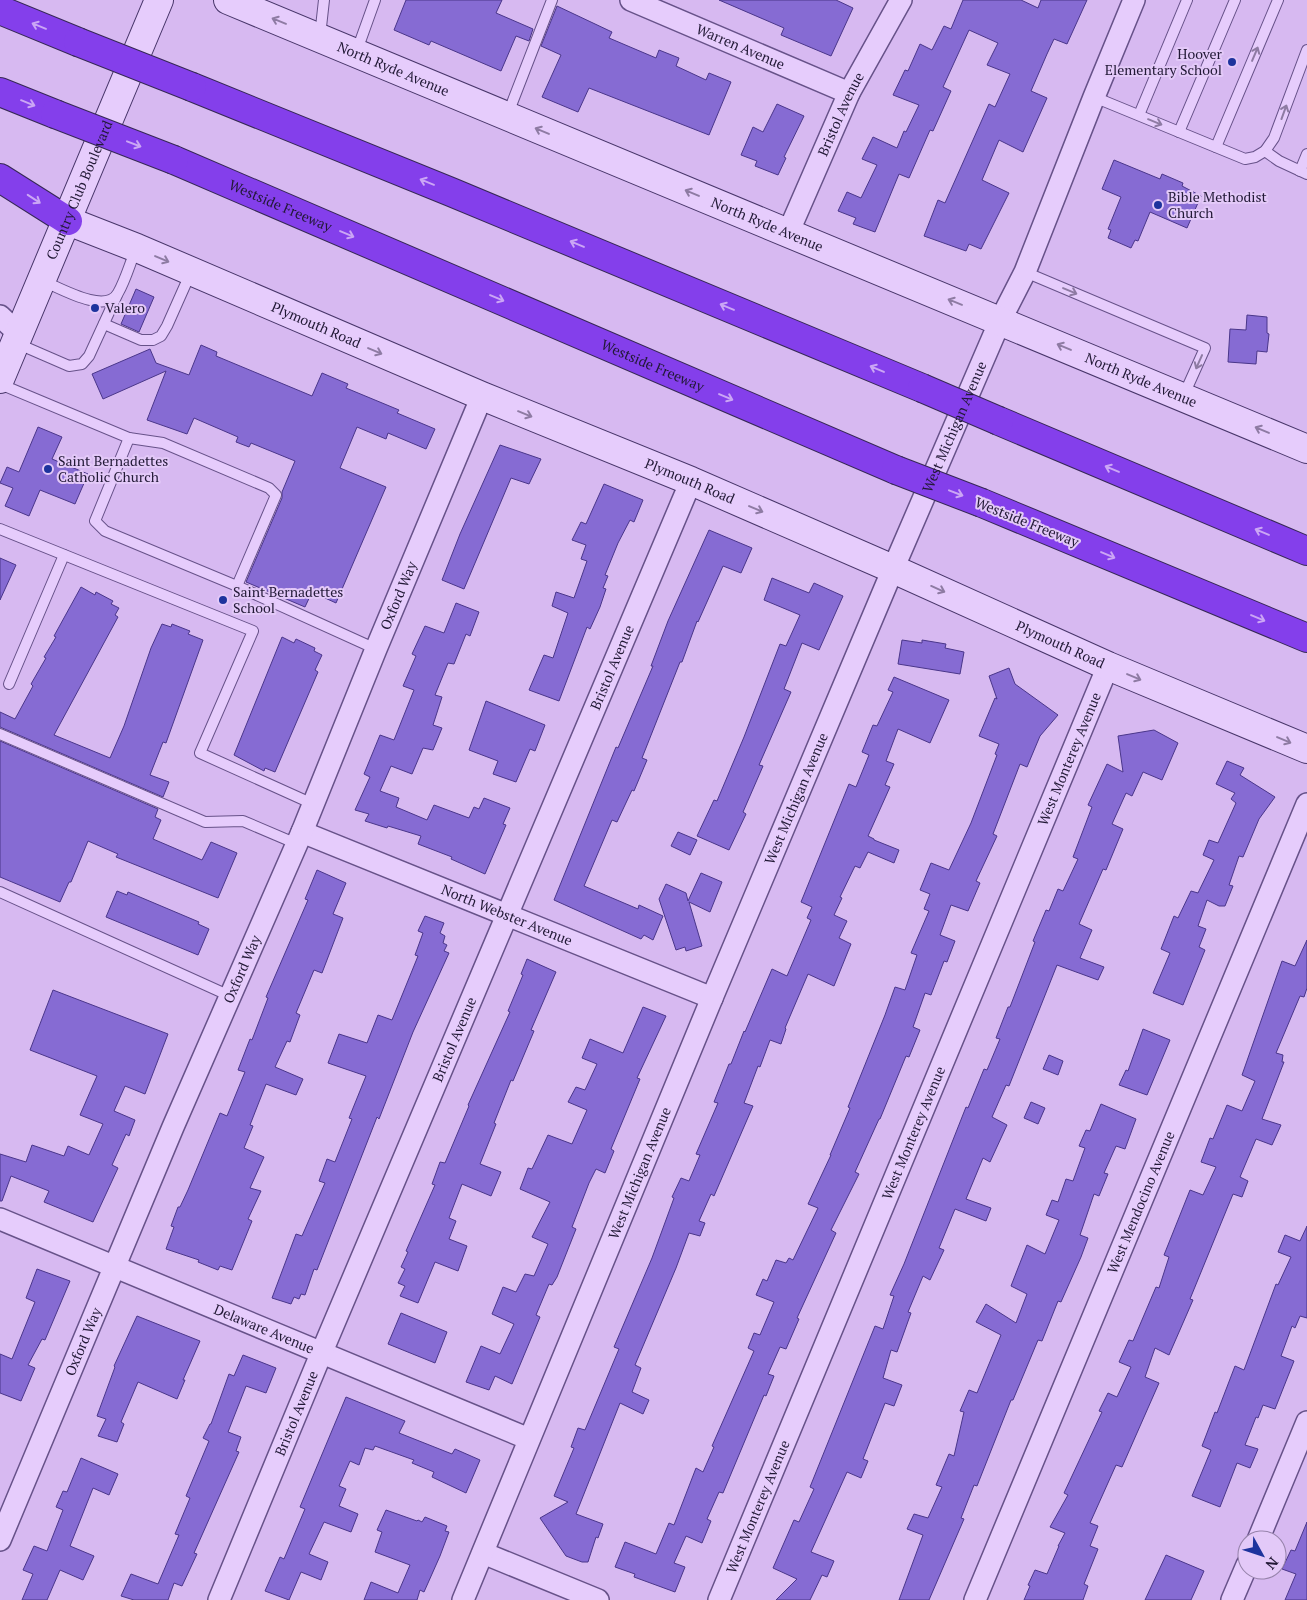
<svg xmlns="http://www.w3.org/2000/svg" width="1307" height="1600" viewBox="0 0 1307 1600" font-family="'PT Serif',serif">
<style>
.building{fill:#866bd3;stroke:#4a368a}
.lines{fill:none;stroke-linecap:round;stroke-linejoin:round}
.lane-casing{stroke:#675289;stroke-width:12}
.street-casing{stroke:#675289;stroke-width:24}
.secondary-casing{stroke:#48366a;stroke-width:30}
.highway-casing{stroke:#362855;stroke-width:30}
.lane{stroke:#e6ccfc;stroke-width:10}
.street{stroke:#e6ccfc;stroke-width:21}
.secondary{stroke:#e6ccfc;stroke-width:28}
.highway{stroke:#843feb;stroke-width:28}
.highway-bridge-casing{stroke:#362855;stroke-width:30;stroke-linecap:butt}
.highway-bridge{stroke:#843feb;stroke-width:28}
.oneway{stroke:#8e7ba3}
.oneway2{stroke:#cba6f5}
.poi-dot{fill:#1d339d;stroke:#e3c9f8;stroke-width:2}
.labels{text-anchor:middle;stroke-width:4;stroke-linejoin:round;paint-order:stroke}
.street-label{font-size:14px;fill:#221936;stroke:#e3c9f8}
.poi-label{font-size:14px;fill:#221936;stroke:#e3c9f8;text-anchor:start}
</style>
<rect width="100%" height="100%" fill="#d7b9f1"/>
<g class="building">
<polygon points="406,0 502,0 496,13 533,29 529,41 516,36 501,71 431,41 429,45 394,30"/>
<polygon points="719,0 836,0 853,8 831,56 781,35 784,28"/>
<polygon points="963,0 1021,0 1038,8 1041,0 1087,0 1067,44 1054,39 1047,54 1031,91 1047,98 1023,152 999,140 982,180 1009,193 981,249 969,244 966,251 924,236 938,200 945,203 989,104 995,107 1010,74 987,65 998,43 969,30 943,87 951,91 933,131 930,130 909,178 899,174 875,232 853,224 856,218 838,211 847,192 861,198 877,165 862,159 873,137 897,148 904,131 906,132 919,105 893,95 905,70 908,71 920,44 932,50 944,26 951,29"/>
<polygon points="557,6 612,32 609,38 656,58 659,50 679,58 676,66 706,80 709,73 731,82 709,135 589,88 578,112 542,97 561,55 541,46"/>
<polygon points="777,104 804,116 784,157 786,158 778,175 755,166 757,161 741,155 753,127 763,132"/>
<polygon points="1114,160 1160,179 1162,174 1183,183 1182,186 1201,196 1187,228 1150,212 1138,241 1135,240 1131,248 1108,238 1111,230 1108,229 1121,197 1102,189"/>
<polygon points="136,289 154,297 139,332 121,324"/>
<polygon points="1247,315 1267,317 1267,333 1269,334 1267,352 1257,351 1256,364 1228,362 1230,329 1246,330"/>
<polygon points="201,345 217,352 216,356 312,396 322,373 348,384 346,388 399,410 397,413 435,429 426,449 388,433 386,439 357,427 340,468 386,487 336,603 312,592 305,607 246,582 282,498 282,492 295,461 251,443 249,447 236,442 238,437 194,418 187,434 147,420 166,371 103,399 92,374 150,349 156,363 189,375"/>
<polygon points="38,427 62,437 52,459 88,474 75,504 40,490 29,516 5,506 13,488 0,483 7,467 19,472"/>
<polygon points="500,445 541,459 529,484 511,478 464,589 442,580 460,534"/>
<polygon points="604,484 643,500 634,522 630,520 618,543 605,575 608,576 603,588 606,589 600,607 590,629 587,627 559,701 529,690 544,655 553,658 568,613 552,606 556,592 574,598 587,561 581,559 586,545 572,540 581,522 586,524"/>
<polygon points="709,530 752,548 741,573 723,566 698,622 697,621 682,662 680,662 642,758 647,760 634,791 632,790 617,822 612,820 584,886 638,909 639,905 663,916 653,940 644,935 641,939 554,900 616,747 618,748 653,666 651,666 668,621"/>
<polygon points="0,558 16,565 0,600"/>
<polygon points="772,578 809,593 814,583 843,596 819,650 802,643 784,689 791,692 759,765 763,766 743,812 746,814 729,850 697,836 714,800 717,801 744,737 780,644 786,646 800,615 764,600"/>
<polygon points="81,587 95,595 96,592 113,601 111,604 119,608 115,615 118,617 54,735 110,758 124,726 151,648 162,624 171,627 172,624 190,631 188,634 203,640 166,743 163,742 150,775 169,782 163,797 0,727 0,712 15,719 33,686 31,684 46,658 44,657 56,637 54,636"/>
<polygon points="456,603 479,612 470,636 466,634 454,664 448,663 435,695 442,697 433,725 442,728 433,750 423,748 412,774 391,766 380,791 399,798 396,807 427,820 434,805 469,818 474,807 479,809 484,798 510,808 503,824 506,825 485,874 451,859 452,857 418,844 421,836 388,826 387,828 365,821 369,814 355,810 370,777 364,774 380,735 394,740 414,690 403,686 416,656 412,654 425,626 444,633"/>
<polygon points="282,637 294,643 296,639 315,648 314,651 322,655 315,670 318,672 275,772 265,768 264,771 234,755"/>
<polygon points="902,640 922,643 922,640 946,644 945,648 964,652 960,674 898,664"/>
<polygon points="1009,668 1015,684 1058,715 1040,736 1027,767 1020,764 993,834 997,836 976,881 980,883 968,911 951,905 940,935 955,941 947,962 944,961 931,995 925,993 913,1027 920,1030 909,1057 906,1056 880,1119 879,1119 855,1172 859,1174 831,1230 836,1233 797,1318 799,1319 786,1349 780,1347 768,1374 774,1376 766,1396 764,1395 723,1493 719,1492 707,1519 711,1521 702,1543 686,1536 674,1563 685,1567 675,1592 634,1577 635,1574 615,1567 625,1542 656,1554 669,1523 674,1525 696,1468 703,1472 714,1447 712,1446 754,1351 748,1348 754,1333 760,1335 774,1302 756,1295 763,1279 767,1281 776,1260 786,1263 789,1258 793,1260 818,1208 808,1204 831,1155 830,1155 850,1108 848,1107 885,1015 895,987 905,990 917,955 911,953 929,911 924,909 930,894 920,890 931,863 949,870 971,823 997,755 995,754 999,744 979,736 995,698 997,699 989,676"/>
<polygon points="894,677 949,700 930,743 898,729 886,761 894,764 885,785 890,787 868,836 874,839 874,840 899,850 894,863 868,852 860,868 855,866 840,897 842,898 834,915 847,921 839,938 851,944 834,986 808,974 785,1028 786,1029 781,1044 770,1040 760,1067 758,1066 744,1103 753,1106 714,1196 711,1194 699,1221 705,1223 700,1236 689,1233 676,1268 635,1365 641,1368 632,1392 649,1400 643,1414 620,1403 576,1514 603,1524 598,1538 596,1537 588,1562 582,1562 566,1556 540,1518 568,1502 554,1496 574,1448 571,1447 578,1428 585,1430 619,1349 614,1347 652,1258 674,1198 672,1197 681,1178 689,1181 700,1155 696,1154 718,1103 714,1102 729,1064 731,1064 744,1031 745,1032 772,969 787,976 811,920 807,918 812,907 801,902 849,784 856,787 869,755 862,752 873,725 877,726 893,692 888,690"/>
<polygon points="486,701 545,725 535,751 530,749 516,782 493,774 498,761 469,750"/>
<polygon points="1154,730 1178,743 1162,780 1143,772 1132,796 1126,793 1112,824 1123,829 1106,870 1103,869 1079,924 1092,930 1080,958 1104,967 1098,980 1057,965 1009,1086 1006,1085 992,1117 1007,1125 990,1162 983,1158 966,1199 991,1208 986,1221 955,1209 939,1248 944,1250 930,1280 923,1276 908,1312 911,1313 897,1352 891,1350 883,1378 902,1385 894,1406 885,1403 863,1459 868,1461 861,1478 847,1472 811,1552 834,1561 827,1577 822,1575 810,1600 776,1600 797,1579 773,1568 794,1520 799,1522 814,1489 810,1487 875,1326 883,1329 894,1296 890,1295 904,1264 966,1107 968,1108 984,1069 987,1070 1000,1039 996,1038 1008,1007 1010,1007 1035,942 1033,941 1046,910 1049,911 1058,889 1063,891 1078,859 1073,857 1092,807 1088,805 1107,764 1123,772 1118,736"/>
<polygon points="0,741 158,809 155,817 161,820 153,839 202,860 211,842 237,853 218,898 116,857 118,854 88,841 71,882 69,882 60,902 0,877"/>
<polygon points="1227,761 1244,768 1240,775 1275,797 1259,819 1243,857 1239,856 1229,885 1233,886 1225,906 1219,906 1207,900 1198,926 1206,929 1199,947 1205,950 1183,1005 1153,993 1170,953 1161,949 1174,916 1178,918 1191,891 1198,893 1214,860 1203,855 1209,840 1218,843 1236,803 1231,799 1235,793 1216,784"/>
<polygon points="678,832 697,840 690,855 671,846"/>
<polygon points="317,870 346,883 333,914 343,918 322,973 314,970 296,1013 300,1015 290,1042 287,1041 275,1067 303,1079 296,1095 266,1084 250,1125 253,1126 244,1148 264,1157 250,1188 261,1191 248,1219 252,1221 232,1270 220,1266 218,1270 198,1262 199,1260 166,1249 174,1227 171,1226 178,1207 180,1207 188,1190 220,1113 227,1116 245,1072 238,1070 250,1039 252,1040 268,998 266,997 308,900 305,899"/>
<polygon points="701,873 722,882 710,912 689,902 702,946 686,951 685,947 676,950 659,899 666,884 686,893 688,901"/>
<polygon points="117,891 127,895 128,892 199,922 198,924 209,929 198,955 106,917"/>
<polygon points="425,916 444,923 440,933 445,936 443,943 447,945 444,951 449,953 413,1032 379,1119 377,1117 317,1270 314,1269 305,1295 301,1294 299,1299 294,1297 291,1304 272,1298 296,1234 302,1236 325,1183 319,1181 327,1159 335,1162 352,1119 349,1118 366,1076 328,1063 339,1034 367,1043 378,1015 392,1020 418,956 415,955 423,933 418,931"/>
<polygon points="1307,940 1307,988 1304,997 1300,996 1276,1053 1283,1055 1282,1062 1284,1062 1262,1119 1281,1125 1272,1145 1256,1139 1240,1177 1248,1181 1242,1197 1233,1194 1190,1299 1193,1300 1169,1355 1155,1348 1145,1377 1159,1383 1122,1467 1116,1465 1090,1523 1098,1526 1090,1546 1098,1549 1084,1584 1088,1586 1083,1600 1024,1600 1030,1586 1028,1585 1035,1570 1047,1574 1059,1546 1058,1546 1065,1533 1050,1527 1068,1495 1064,1493 1102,1412 1099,1411 1108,1393 1117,1397 1131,1367 1119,1362 1129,1340 1133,1341 1156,1287 1159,1288 1169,1257 1164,1255 1190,1190 1203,1195 1216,1167 1201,1162 1210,1138 1213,1139 1227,1105 1242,1111 1255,1081 1242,1075 1282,961 1295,966"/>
<polygon points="527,959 556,972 531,1030 534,1031 513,1081 511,1080 494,1123 496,1124 480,1164 501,1172 491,1196 462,1184 449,1218 456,1221 449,1239 467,1246 458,1271 435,1262 418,1303 400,1296 405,1286 398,1283 405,1269 401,1267 408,1252 406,1251 435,1185 432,1184 440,1162 445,1163 469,1106 468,1105 510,1012 508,1011 523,975 521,974"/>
<polygon points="53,990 168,1034 145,1094 125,1086 114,1111 135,1120 129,1136 126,1134 112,1165 118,1168 93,1222 44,1202 49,1191 11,1176 2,1201 0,1201 0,1154 26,1162 32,1145 64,1156 68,1146 89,1155 103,1124 80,1115 97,1076 30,1050"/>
<polygon points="643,1007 666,1016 637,1078 640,1079 611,1149 614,1151 605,1173 596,1169 589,1183 572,1227 576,1229 557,1277 552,1285 549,1284 536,1315 540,1317 512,1384 495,1376 489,1390 466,1382 481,1346 500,1354 514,1324 492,1314 503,1287 516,1292 525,1274 534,1276 548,1244 532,1237 550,1202 520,1189 528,1168 532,1169 548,1135 572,1144 587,1110 568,1102 576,1087 585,1090 597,1064 582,1058 590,1039 623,1053"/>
<polygon points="1143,1029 1170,1040 1147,1095 1119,1085 1126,1070 1128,1071"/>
<polygon points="1049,1055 1063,1061 1058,1075 1043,1069"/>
<polygon points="1031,1102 1045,1108 1038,1124 1024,1118"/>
<polygon points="1101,1104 1136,1119 1125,1149 1116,1146 1104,1173 1108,1174 1099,1196 1094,1194 1080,1235 1088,1238 1081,1257 1061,1302 1058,1301 1042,1341 1038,1340 1013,1400 1011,1400 977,1486 974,1485 961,1518 964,1519 929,1600 899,1600 923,1535 907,1529 914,1514 928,1518 942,1487 936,1485 949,1454 954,1456 964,1412 960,1411 969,1390 977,1393 1001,1335 976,1322 986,1304 1016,1323 1027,1294 1011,1286 1027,1245 1045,1254 1059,1220 1046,1215 1052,1200 1058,1202 1066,1179 1073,1181 1085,1148 1079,1146 1086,1130 1090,1131"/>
<polygon points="1307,1226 1307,1318 1300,1316 1295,1328 1292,1326 1281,1356 1294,1361 1275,1409 1263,1405 1258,1418 1256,1417 1245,1445 1258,1449 1250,1468 1237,1463 1220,1507 1192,1496 1211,1450 1202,1446 1215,1412 1217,1413 1235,1366 1244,1370 1276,1284 1278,1285 1291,1257 1278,1252 1285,1235 1300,1241"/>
<polygon points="37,1269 70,1281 45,1340 42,1339 28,1365 35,1368 21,1401 0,1393 0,1354 12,1359 35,1302 26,1298"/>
<polygon points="401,1313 447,1332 435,1363 388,1344"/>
<polygon points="137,1316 200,1341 183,1380 185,1380 177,1399 138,1382 121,1422 124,1424 117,1442 98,1436 106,1419 97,1416 115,1367 114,1366"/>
<polygon points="243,1355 276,1368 266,1393 246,1386 228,1432 241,1437 236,1451 239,1452 194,1553 197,1554 182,1586 174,1583 168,1600 134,1600 121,1596 131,1574 158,1584 179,1535 175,1534 190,1498 186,1496 209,1441 203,1438 210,1424 211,1424 229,1374 234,1376"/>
<polygon points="346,1397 405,1421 399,1433 452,1454 455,1449 480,1460 466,1493 432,1477 434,1472 412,1463 414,1460 375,1446 373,1450 365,1448 359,1465 350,1461 339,1486 346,1489 339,1506 358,1514 351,1532 324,1522 309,1554 328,1562 321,1580 301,1572 289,1600 265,1591 280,1557 284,1559 305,1509 300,1507"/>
<polygon points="81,1458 118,1474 109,1495 93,1488 70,1546 94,1556 83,1580 60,1570 47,1600 22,1600 33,1574 23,1570 34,1546 47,1551 63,1510 56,1507 63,1491 67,1492"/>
<polygon points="386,1510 417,1521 418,1520 422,1522 425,1517 447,1526 445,1531 449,1532 440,1556 424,1592 420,1590 417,1600 364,1600 371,1582 398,1593 410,1565 375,1552 382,1532 377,1530"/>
<polygon points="1307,1522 1307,1600 1285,1600 1296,1574 1282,1569 1291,1550 1295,1551"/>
<polygon points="1166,1555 1204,1571 1191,1600 1145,1600"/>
</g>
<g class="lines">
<defs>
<g id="lane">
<polyline points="320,36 324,0"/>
<polyline points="356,53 375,0"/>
<polyline points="1094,97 1245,159 1255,157 1265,151 1274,138 1307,50"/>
<polyline points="1139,115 1187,0"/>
<polyline points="507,116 552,0"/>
<polyline points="1179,132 1235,0"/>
<polyline points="1216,147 1278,0"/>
<polyline points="1265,151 1279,161 1307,174"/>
<polyline points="1300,171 1307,154"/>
<polyline points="1025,272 1205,348 1183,397"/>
<path d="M 43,281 C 60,288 106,315 118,293 C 126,279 130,263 136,249"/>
<polyline points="104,324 141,340 153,340 161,336 167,326 191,272"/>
<polyline points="16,343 69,366 82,364 89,356 117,295"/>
<polyline points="0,384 129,438 163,443 269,488 276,495 237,586"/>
<polyline points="129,438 95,521 105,531 237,586 376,649"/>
<polyline points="0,529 253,631 200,753 313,804"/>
<polyline points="9,684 64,555"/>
<polyline points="0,734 205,822 243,821 297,844"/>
<polyline points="0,892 230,996"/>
</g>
<g id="street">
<path id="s1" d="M 631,0 L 849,93"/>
<path id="s2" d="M 788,233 L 849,93 L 901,0"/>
<polyline points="0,316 19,334"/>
<path id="s3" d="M 302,832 L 712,998"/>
<path id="s4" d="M 0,1219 L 529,1439"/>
<path id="s5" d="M 0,1540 L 173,1127 L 302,832 L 376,649 L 482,396"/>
<polyline points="1258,1540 1307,1422"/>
<polyline points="483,1553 598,1600"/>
<path id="s6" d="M 219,1600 L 321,1354 L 691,481"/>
<path id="s7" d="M 463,1600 L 712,998 L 893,569 L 1000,321 L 1025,272 L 1094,97 L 1134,0"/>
<path id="s8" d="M 719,1600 L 1108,666"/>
<path id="s9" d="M 975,1600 L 1307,804"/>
<polyline points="1232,1600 1247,1565"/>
</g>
<g id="secondary">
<path id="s10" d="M 228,0 L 1307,449"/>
<path id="s11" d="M 68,221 L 137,248 L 482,396 L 691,481 L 893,569 L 1108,666 L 1307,749"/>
<path id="s12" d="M 0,379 L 159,0"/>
</g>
<g id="highway">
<polyline points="0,10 78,42"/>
<polyline points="192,87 451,192 922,388"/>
<polyline points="0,92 55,114"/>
<path id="s13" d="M 174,160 L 896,470"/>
<polyline points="0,178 68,221"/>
<polyline points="999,421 1307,551"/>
<polyline points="982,503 1307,638"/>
</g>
</defs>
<use href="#lane" class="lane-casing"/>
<use href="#street" class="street-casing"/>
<use href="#secondary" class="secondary-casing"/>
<use href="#highway" class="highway-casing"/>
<use href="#lane" class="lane"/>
<use href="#street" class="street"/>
<use href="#secondary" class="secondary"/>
<use href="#highway" class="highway"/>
<defs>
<g id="highway-bridge">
<polyline points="78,42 192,87"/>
<polyline points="55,114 174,160"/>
<polyline points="922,388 999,421"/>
<polyline points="896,470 982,503"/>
</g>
</defs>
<use href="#highway-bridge" class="highway-bridge-casing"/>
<use href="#highway-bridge" class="highway-bridge"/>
</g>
<defs><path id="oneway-shaft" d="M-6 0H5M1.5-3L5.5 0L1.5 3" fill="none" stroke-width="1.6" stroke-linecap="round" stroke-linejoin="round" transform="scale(1.25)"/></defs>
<g class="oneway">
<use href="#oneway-shaft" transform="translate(279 21) rotate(-158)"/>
<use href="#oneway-shaft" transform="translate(1255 54) rotate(-67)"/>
<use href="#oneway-shaft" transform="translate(1284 112) rotate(-70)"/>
<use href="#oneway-shaft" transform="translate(1155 122) rotate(22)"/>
<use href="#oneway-shaft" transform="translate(542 131) rotate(-157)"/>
<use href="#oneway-shaft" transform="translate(692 193) rotate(-157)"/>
<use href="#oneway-shaft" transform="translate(162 259) rotate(23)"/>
<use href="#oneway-shaft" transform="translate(1070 291) rotate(23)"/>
<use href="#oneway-shaft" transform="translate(955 302) rotate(-158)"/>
<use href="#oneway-shaft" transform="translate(1064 347) rotate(-157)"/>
<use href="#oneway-shaft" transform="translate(375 351) rotate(23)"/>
<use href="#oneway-shaft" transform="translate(1199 362) rotate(114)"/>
<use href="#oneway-shaft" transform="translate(525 414) rotate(22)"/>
<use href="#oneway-shaft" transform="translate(1262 430) rotate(-157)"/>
<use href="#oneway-shaft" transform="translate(756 509) rotate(23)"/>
<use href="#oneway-shaft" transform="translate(938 589) rotate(24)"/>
<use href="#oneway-shaft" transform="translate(1134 677) rotate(23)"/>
<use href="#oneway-shaft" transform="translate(1284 740) rotate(23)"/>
</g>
<g class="oneway2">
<use href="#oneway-shaft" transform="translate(39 26) rotate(-158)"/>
<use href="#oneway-shaft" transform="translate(28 103) rotate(22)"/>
<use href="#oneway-shaft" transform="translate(134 144) rotate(21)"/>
<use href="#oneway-shaft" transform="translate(427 182) rotate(-158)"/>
<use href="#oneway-shaft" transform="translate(34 199) rotate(33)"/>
<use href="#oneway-shaft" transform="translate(347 234) rotate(23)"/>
<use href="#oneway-shaft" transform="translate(577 244) rotate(-157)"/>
<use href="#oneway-shaft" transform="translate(497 298) rotate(23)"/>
<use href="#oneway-shaft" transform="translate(727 307) rotate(-157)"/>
<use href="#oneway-shaft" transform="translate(877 369) rotate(-157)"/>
<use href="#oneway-shaft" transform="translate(726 397) rotate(23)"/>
<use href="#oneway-shaft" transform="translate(1112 469) rotate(-157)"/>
<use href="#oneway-shaft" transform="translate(956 493) rotate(21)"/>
<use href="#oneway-shaft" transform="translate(1262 532) rotate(-157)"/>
<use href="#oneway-shaft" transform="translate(1108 555) rotate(23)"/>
<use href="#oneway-shaft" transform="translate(1258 618) rotate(23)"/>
</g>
<g class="poi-dot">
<circle cx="1232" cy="62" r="5"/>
<circle cx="1158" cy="205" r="5"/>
<circle cx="95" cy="308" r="5"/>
<circle cx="48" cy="469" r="5"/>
<circle cx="223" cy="600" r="5"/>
</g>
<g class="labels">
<g class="street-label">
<text dy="5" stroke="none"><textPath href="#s1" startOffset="119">Warren Avenue</textPath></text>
<text dy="5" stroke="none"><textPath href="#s10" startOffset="179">North Ryde Avenue</textPath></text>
<text dy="5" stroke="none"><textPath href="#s2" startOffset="130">Bristol Avenue</textPath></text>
<text dy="5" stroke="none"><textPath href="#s12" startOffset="205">Country Club Boulevard</textPath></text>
<text dy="5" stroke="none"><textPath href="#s13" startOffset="116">Westside Freeway</textPath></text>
<text dy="5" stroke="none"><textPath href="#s10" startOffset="584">North Ryde Avenue</textPath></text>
<text dy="5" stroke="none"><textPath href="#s11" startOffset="269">Plymouth Road</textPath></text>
<text dy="5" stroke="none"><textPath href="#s13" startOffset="521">Westside Freeway</textPath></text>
<text dy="5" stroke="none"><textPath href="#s10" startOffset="989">North Ryde Avenue</textPath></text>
<text dy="5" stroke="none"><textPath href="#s7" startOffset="1272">West Michigan Avenue</textPath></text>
<text dy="5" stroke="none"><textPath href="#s11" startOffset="674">Plymouth Road</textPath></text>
<text transform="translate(1027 522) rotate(22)" y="5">Westside Freeway</text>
<text dy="5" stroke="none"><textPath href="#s5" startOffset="1025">Oxford Way</textPath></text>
<text dy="5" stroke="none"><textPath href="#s11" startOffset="1079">Plymouth Road</textPath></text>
<text dy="5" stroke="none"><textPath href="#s6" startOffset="1012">Bristol Avenue</textPath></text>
<text dy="5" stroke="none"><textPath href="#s8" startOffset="911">West Monterey Avenue</textPath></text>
<text dy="5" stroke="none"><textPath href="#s7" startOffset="868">West Michigan Avenue</textPath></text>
<text dy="5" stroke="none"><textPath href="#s3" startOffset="221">North Webster Avenue</textPath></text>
<text dy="5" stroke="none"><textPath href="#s5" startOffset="620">Oxford Way</textPath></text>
<text dy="5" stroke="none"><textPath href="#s6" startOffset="608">Bristol Avenue</textPath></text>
<text dy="5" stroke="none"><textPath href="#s8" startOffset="506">West Monterey Avenue</textPath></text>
<text dy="5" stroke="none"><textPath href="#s7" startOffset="462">West Michigan Avenue</textPath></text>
<text dy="5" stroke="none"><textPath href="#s9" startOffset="431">West Mendocino Avenue</textPath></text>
<text dy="5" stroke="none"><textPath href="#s4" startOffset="286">Delaware Avenue</textPath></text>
<text dy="5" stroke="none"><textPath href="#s5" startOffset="215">Oxford Way</textPath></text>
<text dy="5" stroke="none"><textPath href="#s6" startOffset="202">Bristol Avenue</textPath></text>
<text dy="5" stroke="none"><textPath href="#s8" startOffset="101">West Monterey Avenue</textPath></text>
</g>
<g class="poi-label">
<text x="1222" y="59" text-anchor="end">Hoover<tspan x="1222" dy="16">Elementary School</tspan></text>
<text x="1168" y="202">Bible Methodist<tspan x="1168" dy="16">Church</tspan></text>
<text x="105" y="313">Valero</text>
<text x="58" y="466">Saint Bernadettes<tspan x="58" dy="16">Catholic Church</tspan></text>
<text x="233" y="597">Saint Bernadettes<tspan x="233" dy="16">School</tspan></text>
</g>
</g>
<g transform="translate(1262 1555) rotate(130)"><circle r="24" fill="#e3c9f8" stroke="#9683aa"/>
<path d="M0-4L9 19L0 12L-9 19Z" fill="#1d339d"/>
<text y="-8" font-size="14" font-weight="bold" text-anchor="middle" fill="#221936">N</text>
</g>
</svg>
